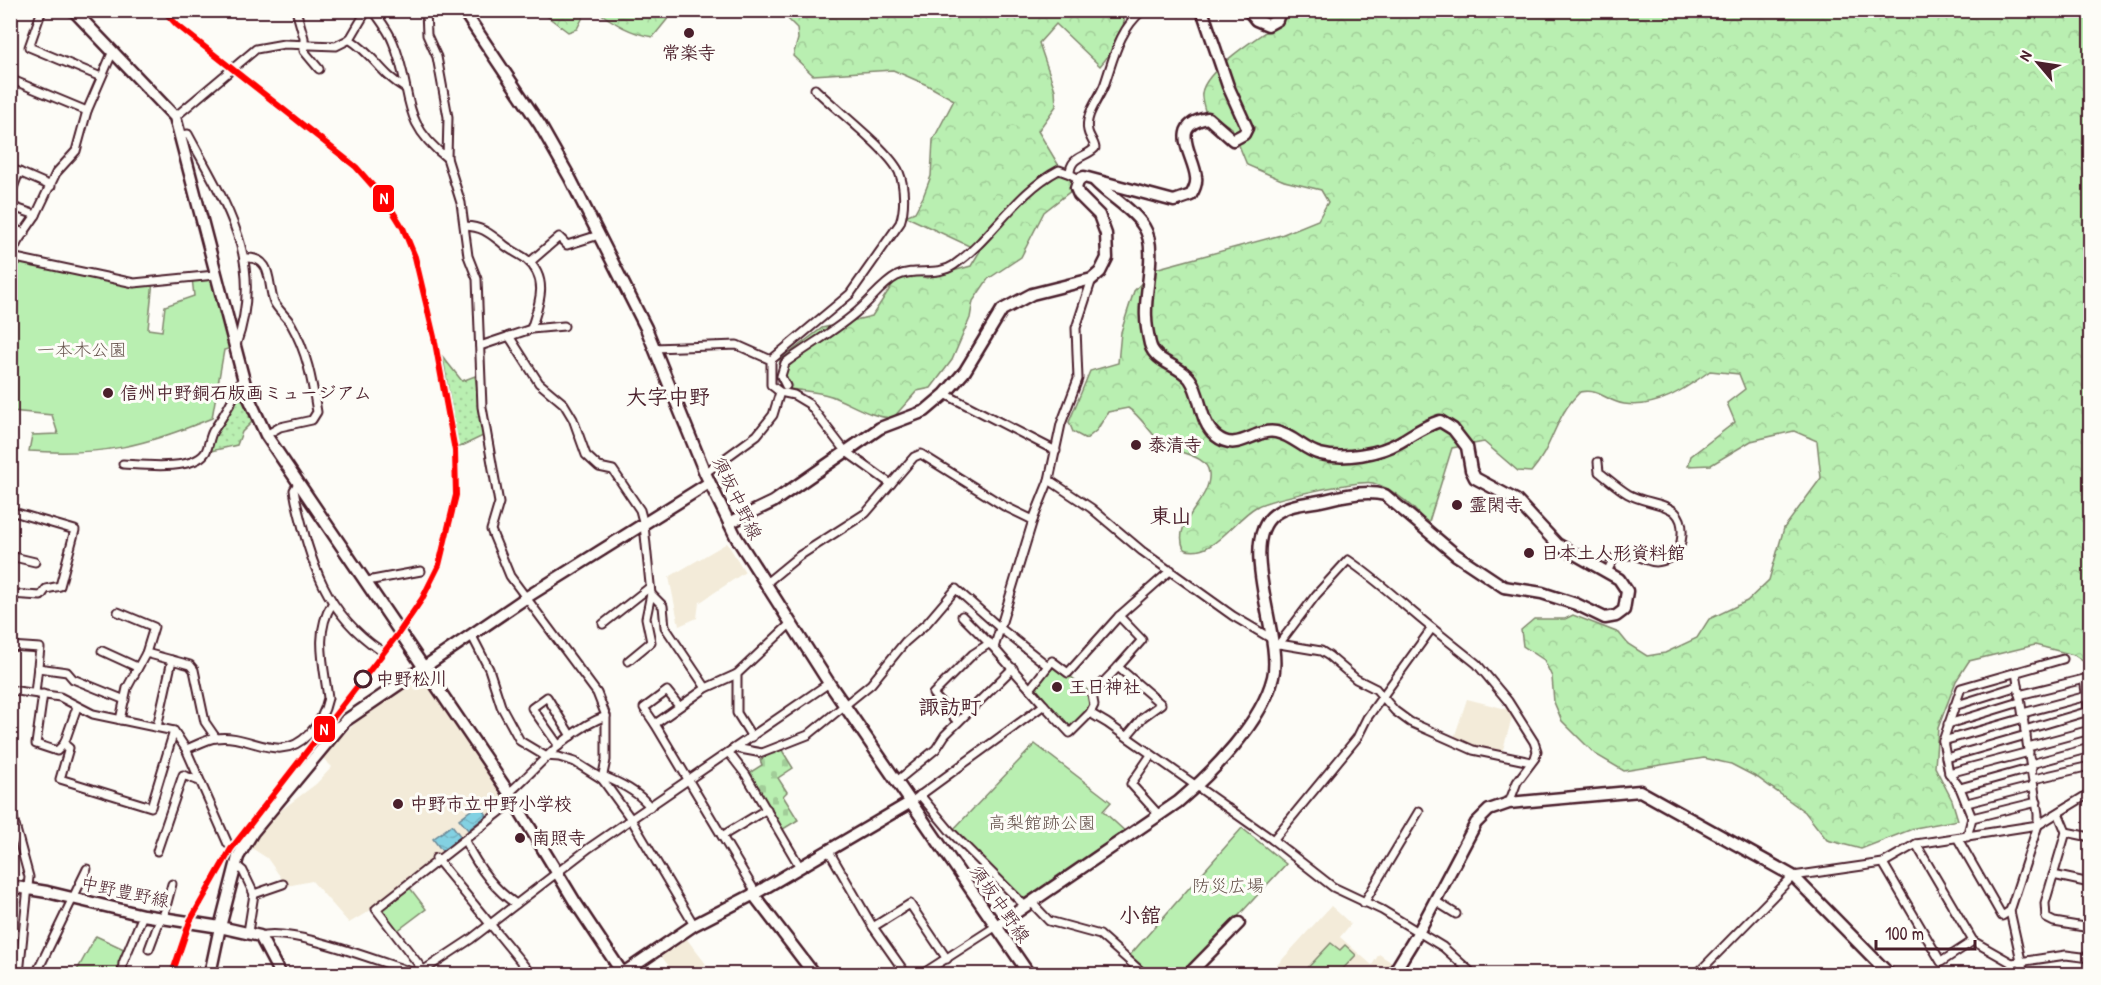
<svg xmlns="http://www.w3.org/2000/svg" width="2101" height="985" viewBox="0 0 2101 985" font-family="'Patrick Hand','Klee One',sans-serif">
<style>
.built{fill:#f3ebd9}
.grass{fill:url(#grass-dots);stroke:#82876e;stroke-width:1.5}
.forest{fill:url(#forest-crowns);stroke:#82876e;stroke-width:1.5}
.cemetery{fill:url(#cemetery-stones);stroke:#82876e;stroke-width:1.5}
.park{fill:#b9efb1;stroke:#82876e;stroke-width:1.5}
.water{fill:url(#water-waves);stroke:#6c8a99;stroke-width:1.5}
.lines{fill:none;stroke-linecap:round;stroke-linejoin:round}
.street-casing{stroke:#4a1f2b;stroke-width:11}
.secondary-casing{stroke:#4a1f2b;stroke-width:15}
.primary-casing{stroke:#4a1f2b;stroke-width:15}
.street{stroke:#fdfcf7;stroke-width:7}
.secondary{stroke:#fdfcf7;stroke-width:10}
.primary{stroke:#fdfcf7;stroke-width:10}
.rail-1-casing{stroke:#fdfcf7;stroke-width:10}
.rail-1{stroke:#f00;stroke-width:6}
.poi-dot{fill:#4a1f2b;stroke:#fdfcf7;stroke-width:2}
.stop-dot{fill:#fdfcf7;stroke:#4a1f2b;stroke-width:3}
.labels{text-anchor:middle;stroke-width:6;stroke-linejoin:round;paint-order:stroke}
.poi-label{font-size:18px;font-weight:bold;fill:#4a1f2b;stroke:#fdfcf7;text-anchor:start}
.park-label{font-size:18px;fill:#66534c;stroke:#fdfcf7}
.street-label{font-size:18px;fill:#4a1f2b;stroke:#fdfcf7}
.stop-label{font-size:18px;font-weight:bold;fill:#4a1f2b;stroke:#fdfcf7;text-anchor:start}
.quarter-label{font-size:21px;font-weight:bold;fill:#4a1f2b;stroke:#fdfcf7}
.line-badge{stroke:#fdfcf7;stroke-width:2}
.badge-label{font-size:16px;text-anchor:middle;font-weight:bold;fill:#fff}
</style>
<defs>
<pattern id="grass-dots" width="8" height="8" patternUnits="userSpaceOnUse" patternTransform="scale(1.5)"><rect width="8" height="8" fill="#b9efb1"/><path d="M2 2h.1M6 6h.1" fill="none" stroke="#a1cc98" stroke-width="1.8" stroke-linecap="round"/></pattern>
<pattern id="forest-crowns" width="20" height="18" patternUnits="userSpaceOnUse" patternTransform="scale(1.5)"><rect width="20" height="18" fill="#b9efb1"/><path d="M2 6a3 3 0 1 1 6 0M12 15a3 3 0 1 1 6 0" fill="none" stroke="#a1cc98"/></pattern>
<pattern id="cemetery-stones" width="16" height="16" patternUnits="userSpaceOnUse" patternTransform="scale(1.5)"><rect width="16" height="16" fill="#b9efb1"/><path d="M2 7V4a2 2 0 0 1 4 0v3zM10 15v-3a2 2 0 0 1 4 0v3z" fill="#a1cc98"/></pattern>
<pattern id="water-waves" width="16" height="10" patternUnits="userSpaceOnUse" patternTransform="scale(1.5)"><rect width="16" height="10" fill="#83d1e2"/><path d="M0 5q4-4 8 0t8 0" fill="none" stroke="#73b3c2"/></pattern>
</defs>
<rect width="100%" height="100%" fill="#fdfcf7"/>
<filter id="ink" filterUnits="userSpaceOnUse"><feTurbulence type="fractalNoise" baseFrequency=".0167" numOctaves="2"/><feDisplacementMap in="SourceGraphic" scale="12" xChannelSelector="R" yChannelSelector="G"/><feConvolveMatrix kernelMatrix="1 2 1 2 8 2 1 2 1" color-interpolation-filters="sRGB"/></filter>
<g filter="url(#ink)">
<g class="built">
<polygon points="727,543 745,572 699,603 697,618 679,626 669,577"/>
<polygon points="410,682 416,691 426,686 431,690 508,803 376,907 349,923 312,881 287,886 267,858 250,847 276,814 316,784 332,767 321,756 365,714"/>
<polygon points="1467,699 1514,711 1501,756 1453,741"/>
<polygon points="1331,906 1351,924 1340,937 1372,965 1379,954 1398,967 1393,974 1269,974"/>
<polygon points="686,938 706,964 692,974 675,974 661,956"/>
</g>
<g class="grass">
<polygon points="443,357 462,381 475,376 485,435 458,448"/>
<polygon points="242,392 252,422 242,432 237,445 211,451 215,435"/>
</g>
<g class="forest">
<path d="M 1124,10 C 1128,26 1111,54 1100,66 L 1056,24 L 1039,43 L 1055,90 L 1056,106 L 1038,131 L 1065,176 L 1074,183 L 1072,190 L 1044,212 L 1021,257 L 988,279 L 973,301 L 970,318 L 952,360 L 931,388 L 917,391 L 893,418 C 871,418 852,404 831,396 C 816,391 799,391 784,388 L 777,378 L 780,360 L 822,328 L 872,316 L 894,282 L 908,273 L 927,278 L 971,266 L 980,251 L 905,216 L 915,212 L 923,197 L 931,176 L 933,140 L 954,100 L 927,85 L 893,70 L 813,75 L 793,56 L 798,39 L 797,28 L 780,11 Z"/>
<polygon points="540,11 586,11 577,29 568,32"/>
<path d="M 597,11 L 674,11 L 653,37 C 631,34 614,23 597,11 Z"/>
<path d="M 1290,11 L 2090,11 L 2090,666 L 2074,655 L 2035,645 L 1969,661 L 1956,681 L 1938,728 L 1935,767 L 1952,800 L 1958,820 L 1915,828 L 1861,849 L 1827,840 L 1805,812 L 1758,778 L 1731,764 L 1704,758 L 1624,771 L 1595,754 L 1562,721 L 1554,702 L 1552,677 L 1544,660 L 1523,646 L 1521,630 L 1534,619 L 1565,619 L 1573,615 L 1619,633 L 1628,644 L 1647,656 L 1665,653 L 1697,638 L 1709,619 L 1747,601 L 1769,580 L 1784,528 L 1821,478 L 1817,441 L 1794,431 L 1751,441 L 1711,465 L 1688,466 L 1691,456 L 1735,422 L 1727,403 L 1745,389 L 1739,374 L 1710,371 C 1685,389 1656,409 1624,404 C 1606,401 1599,388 1580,392 C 1553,418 1554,446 1531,472 L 1518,471 L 1484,442 L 1452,448 L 1428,525 C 1415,508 1395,489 1373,483 C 1360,480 1269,499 1256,507 C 1234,519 1212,560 1184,549 C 1171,521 1212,501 1209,473 C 1207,455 1180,454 1168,447 C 1151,438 1144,418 1128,408 L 1108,412 L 1097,430 L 1086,439 L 1073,432 L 1069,422 L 1090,371 L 1118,363 L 1121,332 L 1134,291 L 1155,269 L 1281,235 L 1318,220 L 1328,202 L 1321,190 L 1284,181 L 1247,165 L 1232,128 L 1205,111 C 1204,106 1201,98 1202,93 C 1205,68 1270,29 1291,15 Z"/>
</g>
<polygon class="cemetery" points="780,747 793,768 778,778 787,792 783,796 798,820 780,831 746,775 762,765 760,760"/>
<g class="park">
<path d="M 10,258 L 123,282 L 153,281 L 148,329 L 162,331 L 165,306 L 194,296 L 192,278 L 215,275 L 235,347 L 224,350 L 212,418 C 145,446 103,456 29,451 L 32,435 L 58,434 L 52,415 L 11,411 L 11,355 L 17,316 L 11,314 Z"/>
<polygon points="1052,661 1092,694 1094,705 1070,733 1030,689"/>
<polygon points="1035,744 1111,802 1103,811 1129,835 1025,906 951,832"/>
<polygon points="1242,828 1286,864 1185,974 1151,974 1130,955"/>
<polygon points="410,888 426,909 397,931 381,910"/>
<polygon points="96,936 128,951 122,974 75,974"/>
<polygon points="1331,943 1340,950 1345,945 1356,955 1338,974 1302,974"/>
</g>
<g class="water">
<polygon points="479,804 487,815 468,830 459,819"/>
<polygon points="452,825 461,837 442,851 433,839"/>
</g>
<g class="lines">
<defs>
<g id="street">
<polyline points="42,10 29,47 101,77"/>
<polyline points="296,10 304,38 304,51 319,69"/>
<path d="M 373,10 C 380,20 389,31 393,42 C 414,91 398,121 447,158"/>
<polyline points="426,10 427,35 437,57 448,117 447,158 461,203 468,256 477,279 482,407 499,503 491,530 510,576 597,693 606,716 606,760 602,779 631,819 694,925"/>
<path d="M 349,39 C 375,55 379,73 405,88"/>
<polyline points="10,79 87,111"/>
<polyline points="175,117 256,49 284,44 336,46 350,39 367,10"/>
<path d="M 180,135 L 188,134 C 226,205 266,261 236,345"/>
<polyline points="10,168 51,186"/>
<path d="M 1079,179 L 1070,174 C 1070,156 1085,158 1095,148 C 1094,141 1089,137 1088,131 C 1084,115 1100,98 1105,83 C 1114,57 1119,30 1143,10"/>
<polyline points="10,196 19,172"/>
<polyline points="10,206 36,215"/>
<path d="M 465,226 C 483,227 489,233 502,243 C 509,250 518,253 526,259 C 550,279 539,304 531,329"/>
<polyline points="10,228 25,233"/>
<polyline points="11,257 134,283 215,275"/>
<polyline points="10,258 18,241 36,215 56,173 76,151 87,111 113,51"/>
<path d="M 245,258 C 274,256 267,285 274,302 C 278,310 286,316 291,324 C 307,352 312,380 317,412 L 312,420 L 280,427 L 266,435"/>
<polyline points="530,262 559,237 567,245 599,235"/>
<polyline points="509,336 539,383 564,404 573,419 586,455 599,467 613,470 640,510 644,525 651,594 646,618 651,642 628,661"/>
<polyline points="480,346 531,329 564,326"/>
<polyline points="654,348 737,345 771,360 771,385 780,392 794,395 809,404 845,451 891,484"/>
<path d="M 771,360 L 850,294 L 900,223 C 905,209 905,187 899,172 C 888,149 835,109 815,89"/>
<path d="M 786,386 L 781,376 L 785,363 C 809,345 837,330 859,310 C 872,299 882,284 897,276 C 915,267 937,277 954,265 C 993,238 1015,193 1059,170 L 1070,174"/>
<polyline points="945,394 1056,451"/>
<path d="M 1598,462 L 1599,472 C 1608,479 1618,488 1628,494 C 1653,508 1689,499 1681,542 C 1679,553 1672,558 1662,561 C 1646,566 1638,548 1614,558 L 1607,572"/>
<path d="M 123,464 C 143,465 192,471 205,453 C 209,447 209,438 213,431 C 225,414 234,398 242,379"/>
<polyline points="705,473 757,435 773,415 780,392"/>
<polyline points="1049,480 1091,508 1142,551 1233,616 1272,639"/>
<path d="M 299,482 L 294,490 L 296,501 C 311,563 325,613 380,650"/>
<polyline points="10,511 75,530 60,586 46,589 41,596 10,594"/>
<polyline points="10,556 35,562"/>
<polyline points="367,581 421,571"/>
<polyline points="765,584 799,556 866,513 914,457 921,454 1004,506 1033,520"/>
<polyline points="651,594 663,606 665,627 706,688"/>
<polyline points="118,612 154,627 146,653 127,688 120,720"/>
<polyline points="962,616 992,646"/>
<polyline points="603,624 650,587"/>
<polyline points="1432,628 1477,664 1508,701 1534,742 1537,751 1535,758 1517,782 1509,803"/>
<polyline points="471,634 489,669 501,706 520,741 545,756 559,757 575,762 602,779"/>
<polyline points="1279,644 1321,651 1329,656 1356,679 1376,689 1395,711 1410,722 1473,750 1531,762"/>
<polyline points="10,646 40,648 35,693"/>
<polyline points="102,651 137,667"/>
<polyline points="146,653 190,665 194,670 205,722 216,738"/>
<polyline points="38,668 67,672 73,679 125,700"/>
<polyline points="2016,672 2038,814 2038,825 2010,911 2024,974"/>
<polyline points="737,674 706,688 655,724 756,893"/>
<polyline points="1030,689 1052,661 1068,673 1119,616"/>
<polyline points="10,690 60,697 93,714 174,731 186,749 228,844"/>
<polyline points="43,694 36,744 57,751 64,744"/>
<polyline points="2019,695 2084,679 2090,719"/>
<polyline points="1044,705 1070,733 1090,713 1107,723 1273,840 1333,887 1382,910 1443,947 1473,974"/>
<polyline points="1954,706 2018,686"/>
<polyline points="77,707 64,744 69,748 60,779 151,807 174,731"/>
<polyline points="1090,713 1094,705 1092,694 1118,667"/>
<polyline points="2023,713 2087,696"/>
<polyline points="958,722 933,694 973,654 990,643"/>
<polyline points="655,724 644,708 667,691 679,706"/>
<polyline points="1948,724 2020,702"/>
<polyline points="316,726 326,730 341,724"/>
<polyline points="157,727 172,660"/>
<polyline points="2025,730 2089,711"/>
<polyline points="1127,736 1143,717 1161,704 1118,667 1142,640 1119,616 1171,570"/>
<polyline points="752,737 737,713 737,674 790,624"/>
<polyline points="1943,741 2024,718"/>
<polyline points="559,746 532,708 547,697 571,736"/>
<polyline points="2028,747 2090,730"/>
<polyline points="735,748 762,753 808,735 871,684 905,642 927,623 956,589 1000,628 1048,666"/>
<path d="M 186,749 C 195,746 207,739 216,738 C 251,733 278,766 309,734 C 319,724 325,712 328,698 C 324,666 314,632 332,604"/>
<polyline points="729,753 746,775 800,867"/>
<polyline points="1151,755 1131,784 1159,815"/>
<polyline points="1946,758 2026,735"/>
<polyline points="2031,764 2090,748"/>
<polyline points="1949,773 2029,752"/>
<path d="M 603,776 C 620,783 639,792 650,807"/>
<polyline points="2034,779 2090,766"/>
<polyline points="897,781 936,749 945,735 1013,668"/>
<polyline points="1960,788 2032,768"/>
<path d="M 509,793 C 540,766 565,731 606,716"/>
<polyline points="920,795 951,832 1025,906"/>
<polyline points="911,802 1044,705 994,648 1033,520 1049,480 1061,424 1078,379 1076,328 1092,279"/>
<polyline points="1967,803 2034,786"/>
<polyline points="10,807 29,877 19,974"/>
<polyline points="2059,815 2066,832 2045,903 2046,918 2054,922 2090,928"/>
<polyline points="1972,818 2037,802"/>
<polyline points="2066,832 2090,837"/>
<polyline points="722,836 767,809"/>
<polyline points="1967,837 1972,818 1960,788 1949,773 1943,741 1961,688 2063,659"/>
<polyline points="1958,839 2002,916 2010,911"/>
<path d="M 1273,840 L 1357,738 L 1367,718 L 1432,628 C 1403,605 1379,581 1348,560 L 1316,595 L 1279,644 L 1274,645"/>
<path d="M 465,841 C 477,865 493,889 516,904"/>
<polyline points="157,851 183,775 199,781"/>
<polyline points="829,851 873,927 906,974"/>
<polyline points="436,858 531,974"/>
<polyline points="1883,863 1941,962 1973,941 1916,844"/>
<polyline points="236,865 243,871 254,894 283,884"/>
<polyline points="2053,875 2090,883"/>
<polyline points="1435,901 1456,914"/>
<polyline points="1031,902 1049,921 1100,935 1144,974"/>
<polyline points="1364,903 1419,811"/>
<polyline points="163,918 172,884"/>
<polyline points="873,927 910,904 947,959"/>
<polyline points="248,932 254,894"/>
<path d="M 260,936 C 294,927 382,963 418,974 L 471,939 L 589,848 L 829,683"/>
<polyline points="1973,941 2012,963 2066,955 2090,958"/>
<polyline points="149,949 161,917"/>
<polyline points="36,974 87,869"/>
<polyline points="122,974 123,963 143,915"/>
<polyline points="426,974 376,909 514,801"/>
<polyline points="922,974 995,927"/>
<polyline points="1697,974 1793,876 1883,863 1916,844 2038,825 2090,793"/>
</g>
<g id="secondary">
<polyline points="73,10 175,117 248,396 266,435 509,793 575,902 623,974"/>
<polyline points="1248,10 1256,20 1268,25 1277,20 1280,10"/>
<path d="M 729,523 L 773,502 L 880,428 L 925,411 L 945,394 L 965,371 L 1002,310 L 1032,294 L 1092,279 L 1100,272 L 1107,258 L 1106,234 L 1099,215 L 1079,195 L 1076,188 L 1079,179 L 1084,177 L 1174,201 L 1191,195 C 1194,190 1197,183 1196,177 C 1194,155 1167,125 1208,118 L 1233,140 L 1244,134 L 1247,128 L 1228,86 L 1202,10"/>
<polyline points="753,894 814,974"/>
<path d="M 995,927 L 1178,802 C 1213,772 1262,722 1273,677 C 1283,636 1236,541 1275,514 C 1286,506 1300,504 1314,502 C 1337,498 1362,489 1385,495 L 1456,555 L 1504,587 L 1542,593 L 1576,604 L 1605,618 L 1616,616 L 1624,610 L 1627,591 L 1619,579 L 1557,544 L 1516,500 L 1475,478 L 1471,470 L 1467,447 L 1453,429 L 1440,421 C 1424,426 1414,434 1400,442 C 1379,454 1344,460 1320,454 C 1304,450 1293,435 1276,432 C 1254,428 1238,454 1216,436 C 1199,422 1202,396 1190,379 C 1180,365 1155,363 1150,344 C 1148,335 1146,326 1146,317 C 1144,292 1158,249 1144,227 C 1133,209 1110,197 1095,181"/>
<polyline points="280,974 260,936 220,927 238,857 253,832 345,721 527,597 709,483"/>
<polyline points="622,974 694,925 756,893 911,802"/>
<polyline points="1189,974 1239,923"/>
<polyline points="1393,974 1418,933 1476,823 1489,810 1509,803 1640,791 1793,876 1889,974"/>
</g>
<g id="primary">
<polyline points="463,10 540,125 570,178 646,328 705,473 736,537 829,683 1029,974"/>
<polyline points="10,886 47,892 143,915 220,927 210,974"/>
</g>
</defs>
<use href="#street" class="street-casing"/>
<use href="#secondary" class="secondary-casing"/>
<use href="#primary" class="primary-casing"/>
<use href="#street" class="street"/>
<use href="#secondary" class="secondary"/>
<use href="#primary" class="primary"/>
<defs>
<polyline id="rail-1" points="163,10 177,25 356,167 387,202 403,228 415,257 434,337 455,451 456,495 439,565 422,599 398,634 231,849 190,921 172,974"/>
</defs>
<use href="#rail-1" class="rail-1-casing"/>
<use href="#rail-1" class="rail-1"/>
</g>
</g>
<g class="poi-dot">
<circle cx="689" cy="33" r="6"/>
<circle cx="108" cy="393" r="6"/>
<circle cx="1136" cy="445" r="6"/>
<circle cx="1457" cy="505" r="6"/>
<circle cx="1529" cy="553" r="6"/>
<circle cx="1057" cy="687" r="6"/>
<circle cx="398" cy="804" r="6"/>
<circle cx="520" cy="838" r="6"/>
</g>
<circle class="stop-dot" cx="363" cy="679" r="8"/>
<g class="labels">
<g class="poi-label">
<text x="689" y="59" text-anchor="middle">常楽寺</text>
<text x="120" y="399">信州中野銅石版画ミュージアム</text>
<text x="1148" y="451">泰清寺</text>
<text x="1469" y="511">霊閑寺</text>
<text x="1541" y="559">日本土人形資料館</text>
<text x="1069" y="693">王日神社</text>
<text x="410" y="810">中野市立中野小学校</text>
<text x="532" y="844">南照寺</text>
</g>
<g class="park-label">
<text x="82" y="356">一本木公園</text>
<text x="1042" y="829">高梨館跡公園</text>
<text x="1228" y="892">防災広場</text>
</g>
<g class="street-label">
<text transform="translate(737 498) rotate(64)" y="6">須坂中野線</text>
<text transform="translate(125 892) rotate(12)" y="6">中野豊野線</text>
<text transform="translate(1000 904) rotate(55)" y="6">須坂中野線</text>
</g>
<g class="stop-label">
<text x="376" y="685">中野松川</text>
</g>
<g class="quarter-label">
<text x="668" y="404">大字中野</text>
<text x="1171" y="523">東山</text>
<text x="950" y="714">諏訪町</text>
<text x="1140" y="922">小舘</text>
</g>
</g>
<g class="line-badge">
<rect x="372" y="184" width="23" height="29" rx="6" fill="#f00"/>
<rect x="313" y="715" width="23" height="28" rx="6" fill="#f00"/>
</g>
<g class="badge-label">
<text x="384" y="204">N</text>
<text x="324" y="735">N</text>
</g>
<rect width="2101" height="985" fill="none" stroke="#fdfcf7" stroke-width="36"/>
<rect x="18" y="18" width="2065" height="949" fill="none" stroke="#4a1f2b" stroke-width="2" filter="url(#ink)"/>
<g transform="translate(2038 63) rotate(299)" stroke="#fdfcf7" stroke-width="4.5" paint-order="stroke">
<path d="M0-4.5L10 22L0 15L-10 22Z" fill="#4a1f2b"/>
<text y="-9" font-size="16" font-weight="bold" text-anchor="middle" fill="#4a1f2b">N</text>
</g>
<path d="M1876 940v9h99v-9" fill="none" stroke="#4a1f2b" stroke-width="3"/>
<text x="1885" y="940" font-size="18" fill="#4a1f2b" stroke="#fdfcf7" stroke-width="4.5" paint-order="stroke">100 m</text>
</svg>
